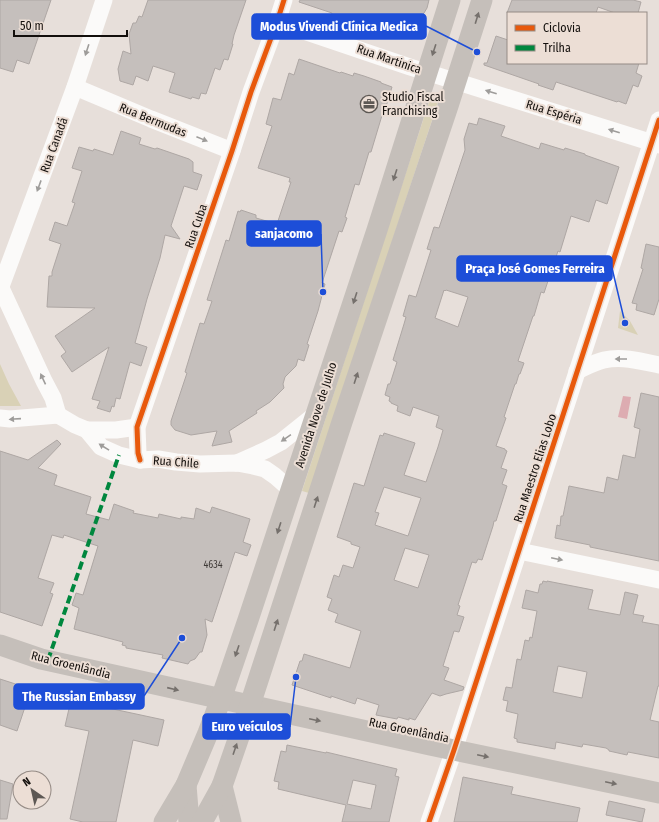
<svg xmlns="http://www.w3.org/2000/svg" width="659" height="822" viewBox="0 0 659 822" font-family="'Fira Sans Condensed',sans-serif">
<style>
.green{fill:#d9d1b6}
.water{fill:#ddacb1}
.building{fill:#c5bfbc;stroke:#aea7a4;fill-rule:evenodd}
.lines{fill:none;stroke-linecap:round;stroke-linejoin:round}
.minor{stroke:#fbfaf9;stroke-width:17}
.major{stroke:#c5bfba;stroke-width:21}
.quiet{stroke:#00873e;stroke-width:4;stroke-dasharray:8 4;stroke-linecap:butt}
.cycleway-casing{stroke:#ecded5;stroke-width:8}
.cycleway{stroke:#e8590c;stroke-width:5}
.oneway{fill:#75706c}
.oneway2{fill:#9e9c9a}
.labels{text-anchor:middle;stroke-width:4;stroke-linejoin:round;paint-order:stroke}
.number-label{font-size:10px;fill:#403b38}
.street-label{font-size:12px;fill:#130f0c;stroke:#ecded5}
.poi-label{font-size:12px;fill:#130f0c;stroke:#ecded5;text-anchor:start}
.leader{fill:none;stroke:#1d4ed8;stroke-width:1.5}
.callout-dot{fill:#1d4ed8;stroke:#ecded5;stroke-width:1.5}
.callout{fill:#1d4ed8;stroke:#1d4ed8;stroke-width:1.5}
.callout-label{font-size:13px;text-anchor:middle;font-weight:bold;fill:#fff}
</style>
<rect width="100%" height="100%" fill="#e7dfda"/>
<g class="green">
<polygon points="430,99 438,102 309,493 302,491"/>
<polygon points="620,311 630,321 638,335 618,328"/>
<polygon points="0,364 9,384 21,406 0,406"/>
</g>
<polygon class="water" points="623,396 631,397 627,419 618,417"/>
<g class="building">
<polygon points="0,0 51,0 29,64 17,60 13,72 0,68"/>
<polygon points="148,0 246,0 234,35 232,44 233,44 228,60 224,59 220,70 215,68 206,94 201,93 199,99 192,97 191,99 169,92 175,73 153,66 148,81 136,76 133,85 120,81 118,69 123,51 131,54 129,34 133,23 136,23 139,16 142,17"/>
<polygon points="300,0 429,0 427,8 424,13 421,16 412,20 407,35 390,30 383,32 380,22 359,17 354,32 328,24 332,13 299,2"/>
<polygon points="512,0 633,0 641,2 638,13 615,13 598,7 596,13 507,13"/>
<polygon points="496,36 508,40 508,63 639,63 636,73 642,76 638,87 633,85 626,104 618,101 617,102 556,82 553,90 538,85 539,84 484,65 484,63 487,63"/>
<polygon points="299,59 340,73 341,72 353,76 354,73 364,76 381,82 381,83 392,87 384,113 383,112 371,152 369,152 359,185 355,184 345,217 347,218 342,232 339,231 322,283 325,284 318,311 307,344 309,345 304,361 298,359 296,366 285,377 283,384 284,388 270,402 256,411 257,413 229,431 232,442 212,446 217,431 191,435 175,430 171,425 171,421 187,373 185,372 196,336 200,323 204,324 212,301 207,300 226,240 229,241 238,211 240,212 241,210 256,215 256,218 277,224 291,182 289,182 290,178 258,168 272,126 266,124 273,98 281,100 289,73 294,75"/>
<path d="M 479,118 L 505,126 L 501,136 L 539,149 L 541,143 L 564,150 L 565,148 L 585,154 L 585,155 L 619,167 L 607,204 L 596,200 L 589,222 L 571,216 L 560,252 L 558,251 L 544,293 L 541,292 L 534,316 L 533,316 L 518,361 L 524,363 L 520,374 L 519,374 L 516,384 L 515,384 L 504,417 L 506,418 L 496,446 L 505,449 L 505,450 L 507,451 L 501,468 L 507,470 L 502,484 L 507,486 L 496,521 L 494,521 L 493,526 L 482,560 L 478,559 L 476,563 L 472,562 L 458,605 L 460,606 L 457,615 L 464,617 L 459,632 L 454,631 L 443,666 L 449,668 L 444,680 L 464,687 L 463,690 L 446,694 L 440,696 L 432,693 L 415,720 L 409,718 L 409,720 L 398,717 L 397,719 L 376,715 L 379,705 L 357,698 L 355,704 L 331,696 L 331,698 L 292,685 L 300,661 L 302,661 L 304,654 L 350,668 L 361,631 L 335,622 L 338,614 L 328,610 L 332,599 L 327,597 L 334,575 L 339,577 L 343,565 L 353,568 L 360,547 L 351,544 L 351,542 L 337,537 L 354,483 L 364,486 L 380,435 L 383,436 L 384,433 L 415,443 L 404,475 L 426,482 L 438,447 L 443,430 L 436,427 L 439,416 L 413,407 L 410,416 L 397,411 L 398,406 L 391,403 L 391,402 L 389,401 L 390,397 L 385,395 L 388,384 L 390,384 L 397,362 L 393,360 L 404,324 L 406,317 L 403,316 L 409,295 L 416,297 L 431,250 L 427,249 L 434,227 L 439,228 L 465,150 L 464,139 L 469,123 L 477,125 ZM 444,290 L 445,291 L 446,290 L 468,297 L 458,327 L 435,318 ZM 384,487 L 421,498 L 408,536 L 375,525 L 379,513 L 375,512 ZM 405,548 L 429,555 L 418,588 L 394,580 Z"/>
<polygon points="121,131 141,138 139,144 155,149 157,148 189,159 193,162 193,172 202,175 197,190 184,186 171,226 180,239 165,235 160,258 147,299 135,343 147,347 141,366 130,362 120,399 116,398 114,407 112,406 110,412 97,408 100,401 92,399 109,347 72,372 61,356 66,352 55,336 95,308 47,307 49,276 52,276 52,272 61,244 49,240 55,222 67,226 75,203 72,202 82,171 72,168 79,147 93,151 94,149 113,155"/>
<polygon points="646,244 659,247 659,299 654,315 636,310 637,304 632,303 643,269 641,268"/>
<polygon points="641,393 659,397 659,561 590,547 590,545 555,538 557,525 560,526 561,516 563,516 569,486 604,493 607,477 618,480 623,455 635,458 640,429 634,427"/>
<polygon points="57,440 61,444 38,468 57,475 54,485 91,497 86,514 109,520 114,504 134,511 133,513 158,518 159,514 181,519 181,517 194,519 196,508 210,513 212,507 250,519 243,542 251,545 247,556 235,552 212,622 205,619 207,635 202,652 200,652 195,659 190,661 188,664 162,658 163,655 126,648 126,646 122,645 123,642 74,629 79,608 72,605 76,593 83,595 98,546 64,535 63,538 52,535 38,578 54,583 50,593 53,594 42,626 0,612 0,451 28,460"/>
<path d="M 543,581 L 547,582 L 547,581 L 593,590 L 588,609 L 620,615 L 625,592 L 638,595 L 633,614 L 644,616 L 642,622 L 659,625 L 659,686 L 658,686 L 650,720 L 659,722 L 659,758 L 628,752 L 627,755 L 609,751 L 609,750 L 606,748 L 583,744 L 582,747 L 556,742 L 555,749 L 517,742 L 517,739 L 514,738 L 518,714 L 506,711 L 508,701 L 503,700 L 506,687 L 512,688 L 517,659 L 521,660 L 525,640 L 529,641 L 530,637 L 532,638 L 537,611 L 522,608 L 526,590 L 538,593 L 540,584 L 542,584 ZM 558,666 L 587,672 L 582,698 L 553,692 Z"/>
<polygon points="0,679 31,689 17,731 0,725"/>
<polygon points="71,700 164,720 158,746 133,740 116,822 83,822 70,819 89,731 65,726"/>
<path d="M 287,745 L 326,753 L 326,752 L 397,769 L 395,776 L 399,777 L 389,822 L 342,822 L 346,805 L 278,789 L 279,782 L 274,781 L 281,751 L 286,752 ZM 353,780 L 376,785 L 371,809 L 347,804 Z"/>
<polygon points="463,777 513,787 511,794 580,808 577,822 454,822"/>
<polygon points="0,780 13,784 7,819 0,819"/>
<polygon points="609,801 645,809 642,822 606,815"/>
</g>
<g class="lines">
<g class="minor">
<polyline points="277,22 410,67 659,145"/>
<polyline points="75,87 151,119 232,151"/>
<polyline points="1,288 44,381 53,398 58,415"/>
<polyline points="0,289 75,87 104,0"/>
<path d="M 577,371 C 586,367 595,362 604,360 C 622,356 641,361 659,365"/>
<polyline points="58,415 75,425 87,430 101,447 119,455 140,460 158,459 176,462 200,464 237,463 253,466 265,469 275,476 292,491"/>
<polyline points="0,418 10,419 58,415"/>
<polyline points="87,430 116,430 137,427"/>
<polyline points="140,460 138,453 137,427 232,151 251,92 277,22 284,0"/>
<polyline points="237,463 266,450 281,442 316,414"/>
<polyline points="519,551 659,580"/>
<polyline points="429,822 454,750 659,120"/>
</g>
<g class="major">
<polyline points="0,645 41,659 186,691 430,745 659,793"/>
<polyline points="186,785 189,822"/>
<polyline points="222,786 231,822"/>
<polyline points="164,822 186,785 208,733 221,699 248,620 377,230 450,0"/>
<polyline points="202,822 222,786 250,705 342,422 448,106 482,0"/>
</g>
<polyline class="quiet" points="48,660 119,455"/>
<defs>
<g id="cycleway">
<polyline points="140,460 138,453 137,427 232,151 251,92 277,22 284,0"/>
<polyline points="429,822 454,750 659,120"/>
</g>
</defs>
<use href="#cycleway" class="cycleway-casing"/>
<use href="#cycleway" class="cycleway"/>
</g>
<defs><path id="oneway-solid" d="M-6-.8H1V-3.2L6.5 0L1 3.2V.8H-6Z"/></defs>
<g class="oneway">
<use href="#oneway-solid" transform="translate(477 18) rotate(-73)"/>
<use href="#oneway-solid" transform="translate(434 50) rotate(108)"/>
<use href="#oneway-solid" transform="translate(395 175) rotate(108)"/>
<use href="#oneway-solid" transform="translate(355 298) rotate(108)"/>
<use href="#oneway-solid" transform="translate(356 378) rotate(-72)"/>
<use href="#oneway-solid" transform="translate(316 502) rotate(-72)"/>
<use href="#oneway-solid" transform="translate(279 528) rotate(108)"/>
<use href="#oneway-solid" transform="translate(276 625) rotate(-72)"/>
<use href="#oneway-solid" transform="translate(237 651) rotate(109)"/>
<use href="#oneway-solid" transform="translate(173 689) rotate(13)"/>
<use href="#oneway-solid" transform="translate(315 720) rotate(12)"/>
<use href="#oneway-solid" transform="translate(235 749) rotate(-71)"/>
<use href="#oneway-solid" transform="translate(483 756) rotate(12)"/>
<use href="#oneway-solid" transform="translate(611 783) rotate(12)"/>
</g>
<g class="oneway2">
<use href="#oneway-solid" transform="translate(87 50) rotate(108)"/>
<use href="#oneway-solid" transform="translate(491 92) rotate(-162)"/>
<use href="#oneway-solid" transform="translate(614 131) rotate(-163)"/>
<use href="#oneway-solid" transform="translate(202 139) rotate(22)"/>
<use href="#oneway-solid" transform="translate(39 186) rotate(110)"/>
<use href="#oneway-solid" transform="translate(621 359) rotate(180)"/>
<use href="#oneway-solid" transform="translate(43 379) rotate(-115)"/>
<use href="#oneway-solid" transform="translate(15 419) rotate(176)"/>
<use href="#oneway-solid" transform="translate(286 438) rotate(145)"/>
<use href="#oneway-solid" transform="translate(104 447) rotate(-148)"/>
<use href="#oneway-solid" transform="translate(557 559) rotate(12)"/>
</g>
<defs>
<symbol id="office-ring" viewBox="-11 -11 22 22"><circle r="9.5" fill="#ecded5" stroke="#5d5854" stroke-width="1.5"/><path d="M-6-3h4V-5.5h4V-3h4V5H-6ZM-1-4.5V-3h2v-1.5ZM-6 0V1H6V0Z" fill="#5d5854"/></symbol>
</defs>
<g fill-rule="evenodd">
<use href="#office-ring" x="359" y="94" width="20" height="20"/>
</g>
<g class="labels">
<g class="number-label">
<text x="213" y="568">4634</text>
</g>
<g class="street-label">
<text transform="translate(389 59) rotate(19)" y="4">Rua Martinica</text>
<text transform="translate(554 112) rotate(17)" y="4">Rua Espéria</text>
<text transform="translate(153 120) rotate(22)" y="4">Rua Bermudas</text>
<text transform="translate(54 145) rotate(-70)" y="4">Rua Canadá</text>
<text transform="translate(196 226) rotate(-71)" y="4">Rua Cuba</text>
<text transform="translate(316 415) rotate(-72)" y="4">Avenida Nove de Julho</text>
<text transform="translate(176 462) rotate(4)" y="4">Rua Chile</text>
<text transform="translate(535 468) rotate(-72)" y="4">Rua Maestro Elias Lobo</text>
<text transform="translate(71 665) rotate(14)" y="4">Rua Groenlândia</text>
<text transform="translate(409 730) rotate(12)" y="4">Rua Groenlândia</text>
</g>
<g class="poi-label">
<text x="382" y="101">Studio Fiscal<tspan x="382" dy="14">Franchising</tspan></text>
</g>
</g>
<path class="leader" d="M477 52L426 26M323 292L321 234M625 323L612 268M182 638L144 696M296 677L290 727"/>
<g class="callout-dot">
<circle cx="477" cy="52" r="4"/>
<circle cx="323" cy="292" r="4"/>
<circle cx="625" cy="323" r="4"/>
<circle cx="182" cy="638" r="4"/>
<circle cx="296" cy="677" r="4"/>
</g>
<g class="callout">
<rect x="252" y="14" width="174" height="25" rx="4"/>
<rect x="247" y="221" width="74" height="25" rx="4"/>
<rect x="457" y="256" width="155" height="25" rx="4"/>
<rect x="14" y="684" width="130" height="25" rx="4"/>
<rect x="203" y="714" width="87" height="25" rx="4"/>
</g>
<g class="callout-label">
<text x="339" y="31">Modus Vivendi Clínica Medica</text>
<text x="284" y="238">sanjacomo</text>
<text x="535" y="273">Praça José Gomes Ferreira</text>
<text x="79" y="701">The Russian Embassy</text>
<text x="247" y="731">Euro veículos</text>
</g>
<rect x="507" y="12" width="140" height="52" fill="#ecded5" stroke="#958b85"/>
<rect x="515" y="25" width="20" height="6" fill="#e8590c" stroke="#958b85"/>
<text x="543" y="32" font-size="12" fill="#130f0c">Ciclovia</text>
<rect x="515" y="45" width="20" height="6" fill="#00873e" stroke="#958b85"/>
<text x="543" y="52" font-size="12" fill="#130f0c">Trilha</text>
<g transform="translate(32 790) rotate(326)"><circle r="19" fill="#ecded5" stroke="#958b85"/>
<path d="M0-3L7 15L0 10L-7 15Z" fill="#5d5854"/>
<text y="-6" font-size="11" font-weight="bold" text-anchor="middle" fill="#130f0c">N</text>
</g>
<path d="M14 30v6h113v-6" fill="none" stroke="#130f0c" stroke-width="2"/>
<text x="20" y="30" font-size="12" fill="#130f0c" stroke="#ecded5" stroke-width="3" paint-order="stroke">50 m</text>
</svg>
